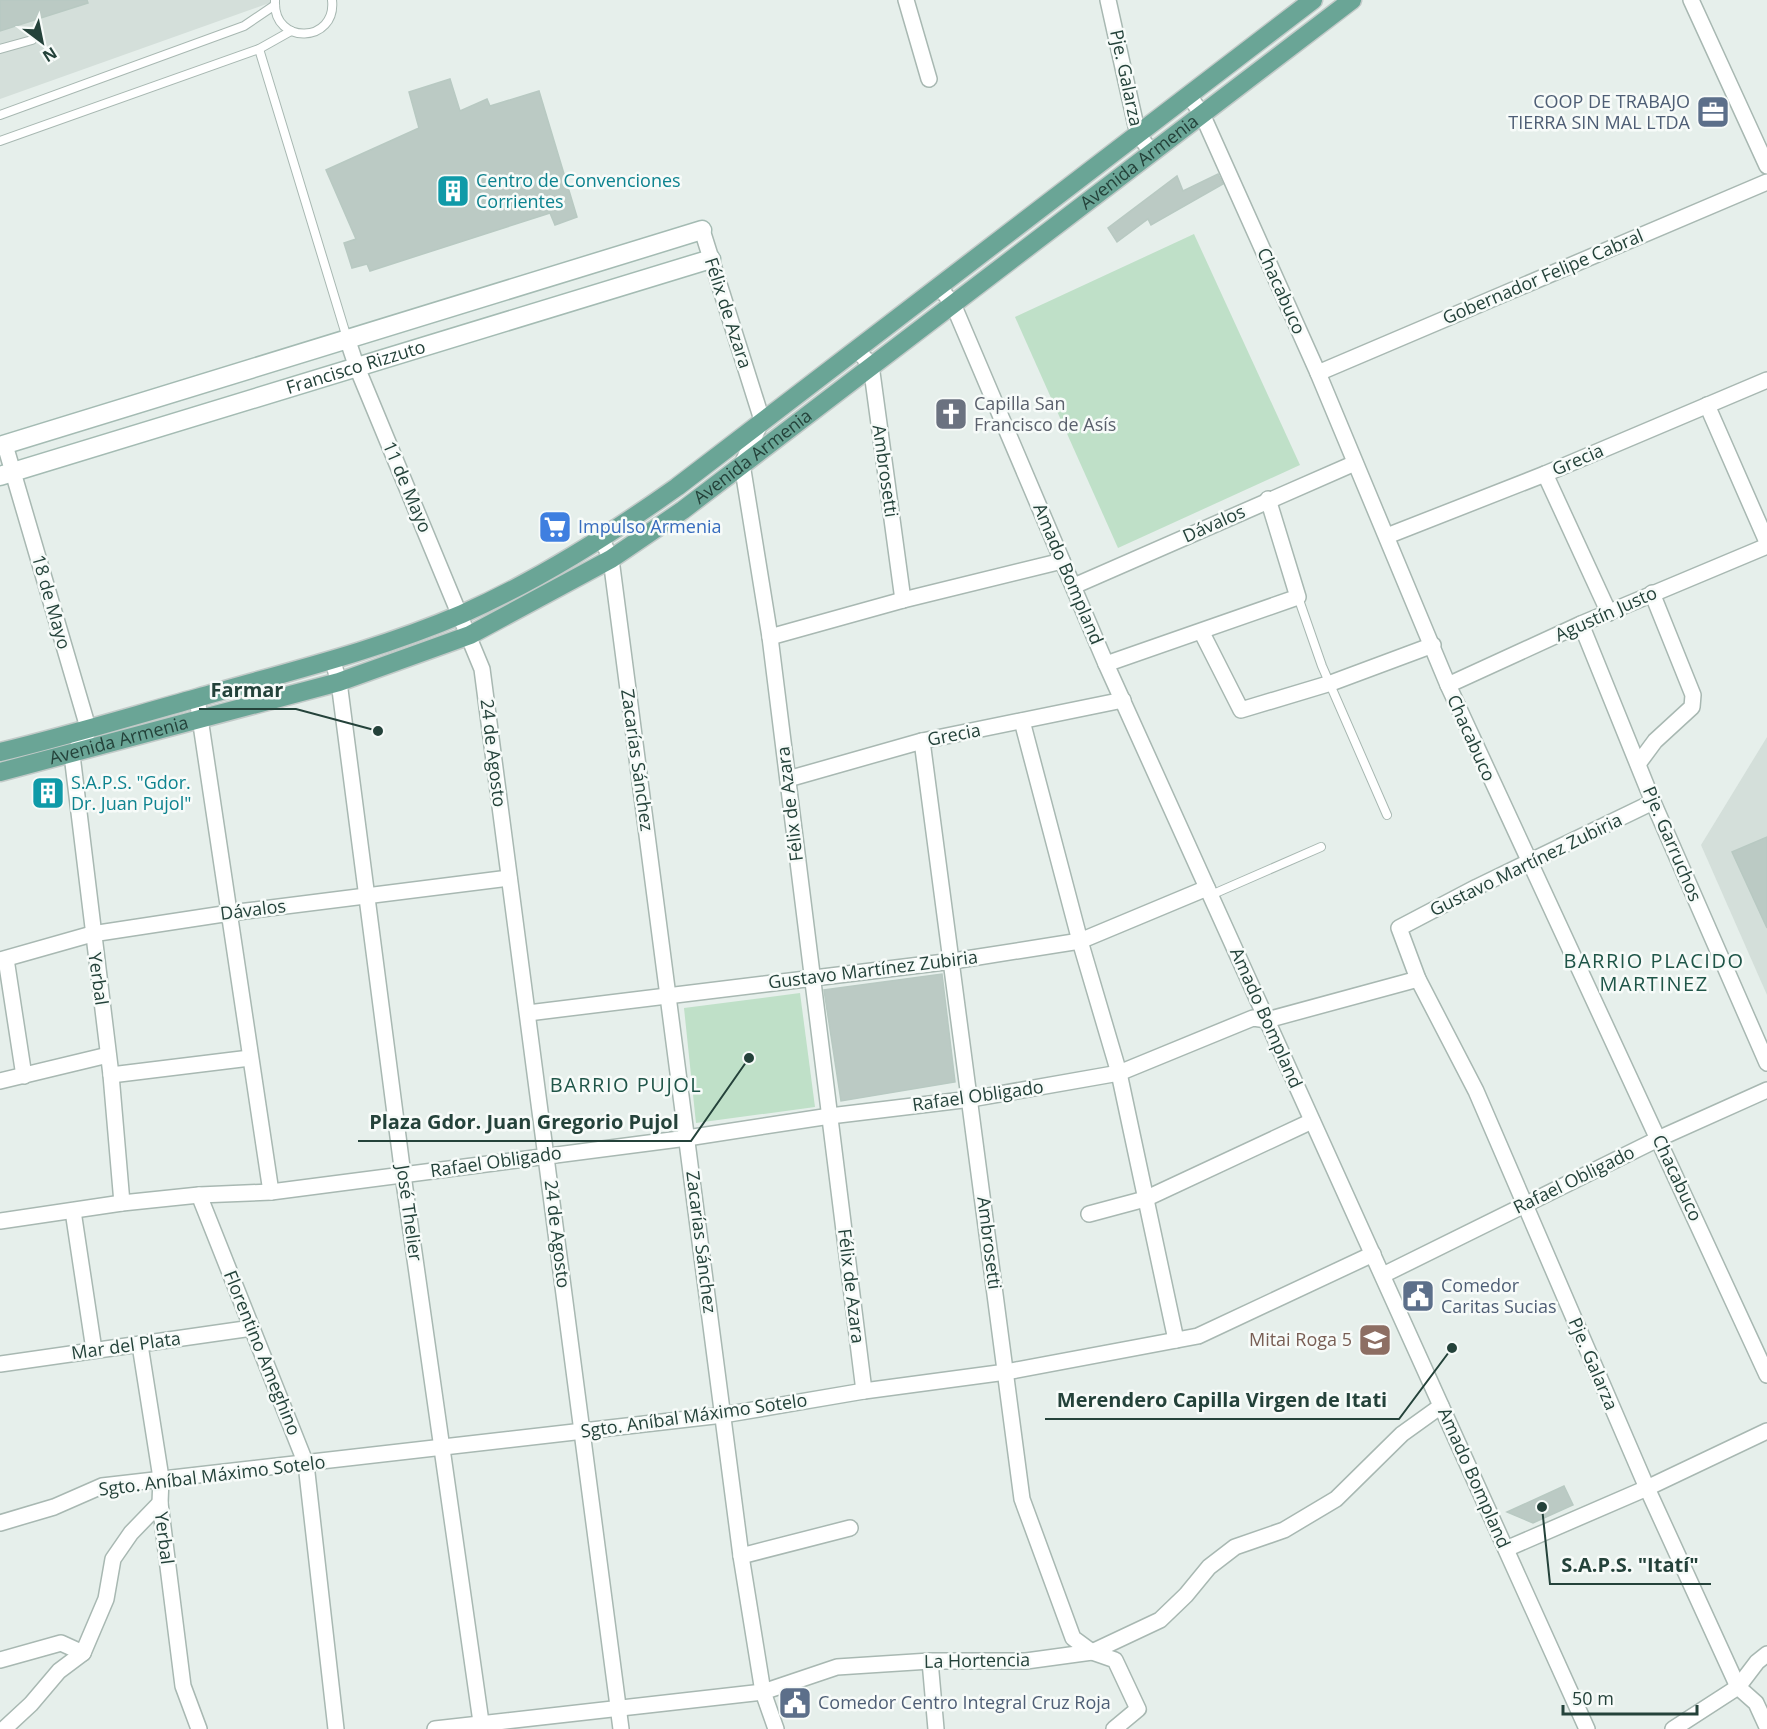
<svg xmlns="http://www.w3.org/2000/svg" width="1767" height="1729" viewBox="0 0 1767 1729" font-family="'Open Sans',sans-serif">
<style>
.built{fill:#d4dfda}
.green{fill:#bfe0c8}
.building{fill:#bbcac4;stroke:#b8c9c2;stroke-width:1.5}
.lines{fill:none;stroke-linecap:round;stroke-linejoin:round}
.lane-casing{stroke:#a8b8b2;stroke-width:10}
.street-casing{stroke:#a8b8b2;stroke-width:18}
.secondary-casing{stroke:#a4bbb3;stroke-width:21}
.primary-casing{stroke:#c2cac8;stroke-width:21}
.lane{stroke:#fff;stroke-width:8}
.street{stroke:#fff;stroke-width:15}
.secondary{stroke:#fff;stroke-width:18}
.primary{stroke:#6aa596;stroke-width:18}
.labels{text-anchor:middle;stroke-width:5;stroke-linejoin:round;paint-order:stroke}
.street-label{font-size:18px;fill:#24423a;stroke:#f7fbf9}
.service-label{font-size:18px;fill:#4e5e75;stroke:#f7fbf9;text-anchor:start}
.culture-label{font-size:18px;fill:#0d838f;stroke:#f7fbf9;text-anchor:start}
.worship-label{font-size:18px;fill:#5b616d;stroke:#f7fbf9;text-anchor:start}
.shop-label{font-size:18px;fill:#366cbe;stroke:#f7fbf9;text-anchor:start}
.education-label{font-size:18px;fill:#785e54;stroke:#f7fbf9;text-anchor:end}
.neighbourhood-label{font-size:20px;letter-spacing:1.5px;fill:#1f5548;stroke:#f7fbf9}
.leader{fill:none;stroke:#24423a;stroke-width:2}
.callout-dot{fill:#24423a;stroke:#f7fbf9;stroke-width:2}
.callout-label{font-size:20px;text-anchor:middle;font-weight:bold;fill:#24423a;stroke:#f7fbf9;stroke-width:5;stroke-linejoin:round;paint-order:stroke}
</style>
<rect width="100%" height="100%" fill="#e6efeb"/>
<g class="built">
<polygon points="0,0 278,0 0,99"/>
<polygon points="1767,737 1767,995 1701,845"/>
</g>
<g class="green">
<polygon points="1194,234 1300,465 1118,548 1015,317"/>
<polygon points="800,993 815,1107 696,1123 684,1008"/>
</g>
<g class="building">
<polygon points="0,0 87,0 88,3 0,31"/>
<polygon points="450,79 460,111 487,99 490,106 539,91 577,217 555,225 550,213 370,271 367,264 352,268 344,243 356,239 326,170 419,128 409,92"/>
<polygon points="1218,174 1223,184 1151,225 1148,219 1117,242 1108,228 1177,176 1183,191"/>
<polygon points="960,399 963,427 942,429 940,400"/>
<polygon points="57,778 62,802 39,806 34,783"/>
<polygon points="1767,837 1767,928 1732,852"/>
<polygon points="942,974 955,1082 841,1101 824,990"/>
<polygon points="1564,1486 1573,1505 1533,1523 1507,1512"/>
</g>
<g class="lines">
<defs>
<g id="lane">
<path d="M 275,1 C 273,46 337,43 332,0"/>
<polyline points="0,49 32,40"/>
<polyline points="259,49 347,338"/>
<polyline points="0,115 244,26 275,5"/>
<polyline points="0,141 259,49 291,31"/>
<polyline points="1298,597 1322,666 1387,815"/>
<polyline points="1211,895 1321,847"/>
</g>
<g id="street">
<polyline points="906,0 929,79"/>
<polyline points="1108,0 1138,135 1152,152"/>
<polyline points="1691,0 1767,166"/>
<polyline points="1189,96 1202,114 1318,373 1448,685 1767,1375"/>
<polyline points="702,230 762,420 742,464 770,637 864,1391"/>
<polyline points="938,286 953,304 1106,664 1587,1729"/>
<polyline points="347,338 356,365 482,669 621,1729"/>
<polyline points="856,349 871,365 903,600"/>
<polyline points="1318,373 1767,182"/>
<polyline points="1707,405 1767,542"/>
<polyline points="5,445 89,731 72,755 111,1075 122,1203"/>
<polyline points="1545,474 1609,613"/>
<polyline points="1387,536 1545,474 1767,380"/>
<polyline points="602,540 611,559 741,1556 763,1692 776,1729"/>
<polyline points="1074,586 1355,463"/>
<polyline points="1581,624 1653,802 1767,1063"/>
<polyline points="1202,633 1241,710 1331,683 1433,645"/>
<polyline points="770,637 903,600 1062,561"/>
<polyline points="333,662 339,682 403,1175 482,1729"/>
<polyline points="1106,664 1298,597 1268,499"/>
<polyline points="1448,685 1581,624 1767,546"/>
<polyline points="197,698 271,1192"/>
<polyline points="1022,721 1080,941 1119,1073 1176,1340"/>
<polyline points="922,741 1022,1499 1073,1638 1092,1652 1115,1660 1138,1709 1114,1729"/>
<polyline points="1638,764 1655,741 1692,707 1693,695 1652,593"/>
<polyline points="788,779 922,741 1123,700"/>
<polyline points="1653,802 1477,887 1399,928 1418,979 1476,1091 1647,1488 1738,1687 1756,1703 1767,1727"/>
<polyline points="6,959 24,1076"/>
<polyline points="0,960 92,934 230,913 509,878"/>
<polyline points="528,1013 953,961 1080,941 1207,888"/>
<polyline points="111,1075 250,1058"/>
<polyline points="0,1081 108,1055"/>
<polyline points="199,1195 306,1464 336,1729"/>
<polyline points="73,1211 94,1350"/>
<polyline points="1089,1214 1145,1199 1312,1121"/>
<polyline points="0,1221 122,1203 199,1195 271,1192 687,1138 830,1116 971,1099 1119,1073 1253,1018 1267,1020 1418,979"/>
<polyline points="1383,1275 1660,1138 1767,1090"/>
<polyline points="140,1345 161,1478 160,1503 183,1686 199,1729"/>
<polyline points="0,1364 252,1328"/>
<polyline points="0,1523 54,1507 102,1486 723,1415 864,1391 1006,1372 1198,1336 1373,1254"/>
<polyline points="1506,1549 1647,1488 1767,1431"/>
<polyline points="741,1556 850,1528"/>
<polyline points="0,1660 61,1643 83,1653"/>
<polyline points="930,1661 936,1729"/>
<polyline points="4,1729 31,1704 59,1671 83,1653 106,1599 113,1559 131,1533 160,1503"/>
<polyline points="435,1729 763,1692 837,1667 930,1661 1026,1661 1092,1652 1160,1620 1186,1595 1209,1567 1235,1547 1284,1530 1336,1499 1402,1434 1441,1406"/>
<polyline points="1673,1729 1738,1687 1757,1662 1767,1654"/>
</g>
<g id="secondary">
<polyline points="0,446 702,230"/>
<path id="s1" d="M 0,476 L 711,259"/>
</g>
<g id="primary">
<path d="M 0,752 C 67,736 132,716 197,698 C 287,672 376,651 462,614 C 539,580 609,535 677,487 L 1313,0"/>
<path id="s2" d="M 0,772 L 339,682 L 470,635 L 611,559 L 683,510 L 1352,0"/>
</g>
</defs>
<use href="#lane" class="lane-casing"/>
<use href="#street" class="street-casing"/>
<use href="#secondary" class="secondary-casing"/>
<use href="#primary" class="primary-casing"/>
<use href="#lane" class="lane"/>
<use href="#street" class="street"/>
<use href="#secondary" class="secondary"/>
<use href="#primary" class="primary"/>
</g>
<defs>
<symbol id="office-square" viewBox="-11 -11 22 22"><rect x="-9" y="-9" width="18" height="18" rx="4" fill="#5c6f8a" stroke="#f7fbf9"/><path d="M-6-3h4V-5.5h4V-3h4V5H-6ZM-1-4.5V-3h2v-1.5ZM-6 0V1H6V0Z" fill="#fff"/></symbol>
<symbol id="building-square" viewBox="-11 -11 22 22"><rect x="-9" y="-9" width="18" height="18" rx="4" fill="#0f9aa8" stroke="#f7fbf9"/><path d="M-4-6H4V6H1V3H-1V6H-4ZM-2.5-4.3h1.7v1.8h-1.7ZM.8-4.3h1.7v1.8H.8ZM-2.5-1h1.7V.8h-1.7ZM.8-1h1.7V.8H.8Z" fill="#fff"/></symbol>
<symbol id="church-square" viewBox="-11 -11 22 22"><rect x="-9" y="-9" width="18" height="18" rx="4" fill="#6b7280" stroke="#f7fbf9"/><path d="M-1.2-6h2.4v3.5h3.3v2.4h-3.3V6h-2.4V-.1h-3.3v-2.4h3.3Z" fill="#fff"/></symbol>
<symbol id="supermarket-square" viewBox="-11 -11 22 22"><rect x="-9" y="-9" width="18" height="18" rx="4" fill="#3f7fe0" stroke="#f7fbf9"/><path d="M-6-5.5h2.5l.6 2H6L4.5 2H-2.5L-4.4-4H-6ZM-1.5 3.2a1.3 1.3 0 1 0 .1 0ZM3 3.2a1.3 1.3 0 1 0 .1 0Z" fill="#fff"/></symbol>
<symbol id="civic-square" viewBox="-11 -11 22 22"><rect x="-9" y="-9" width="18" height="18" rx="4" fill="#5c6f8a" stroke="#f7fbf9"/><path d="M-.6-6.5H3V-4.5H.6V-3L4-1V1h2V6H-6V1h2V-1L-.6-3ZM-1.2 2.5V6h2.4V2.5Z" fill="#fff"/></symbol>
<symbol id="school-square" viewBox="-11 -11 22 22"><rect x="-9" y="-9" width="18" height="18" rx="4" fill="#8d6e63" stroke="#f7fbf9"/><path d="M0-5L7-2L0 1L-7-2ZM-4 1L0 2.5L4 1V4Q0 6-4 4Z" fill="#fff"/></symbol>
</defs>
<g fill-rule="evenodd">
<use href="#office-square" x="1694" y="93" width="38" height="38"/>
<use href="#building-square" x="434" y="172" width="38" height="38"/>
<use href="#church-square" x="932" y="395" width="38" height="38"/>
<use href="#supermarket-square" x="536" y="508" width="38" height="38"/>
<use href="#building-square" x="29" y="774" width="38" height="38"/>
<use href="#civic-square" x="1399" y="1277" width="38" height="38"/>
<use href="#school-square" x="1356" y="1321" width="38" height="38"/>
<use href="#civic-square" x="776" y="1684" width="38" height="38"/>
</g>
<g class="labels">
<g class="street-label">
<text transform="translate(1126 78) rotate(78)" y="6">Pje. Galarza</text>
<text dy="6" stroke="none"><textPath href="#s2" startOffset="1311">Avenida Armenia</textPath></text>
<text transform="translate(1543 277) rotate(-23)" y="6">Gobernador Felipe Cabral</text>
<text transform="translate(1281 291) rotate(66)" y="6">Chacabuco</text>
<text transform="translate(728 313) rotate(72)" y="6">Félix de Azara</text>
<text dy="6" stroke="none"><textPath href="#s1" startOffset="372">Francisco Rizzuto</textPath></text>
<text dy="6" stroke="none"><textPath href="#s2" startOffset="825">Avenida Armenia</textPath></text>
<text transform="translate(1578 460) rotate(-23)" y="6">Grecia</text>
<text transform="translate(885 471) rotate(82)" y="6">Ambrosetti</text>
<text transform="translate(407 487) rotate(67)" y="6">11 de Mayo</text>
<text transform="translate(1214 524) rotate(-24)" y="6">Dávalos</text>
<text transform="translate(1068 574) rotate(67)" y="6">Amado Bompland</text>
<text transform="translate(51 602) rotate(74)" y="6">18 de Mayo</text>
<text transform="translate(1606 614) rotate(-24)" y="6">Agustín Justo</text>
<text transform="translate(954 735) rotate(-11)" y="6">Grecia</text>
<text transform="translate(1471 738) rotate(66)" y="6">Chacabuco</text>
<text dy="6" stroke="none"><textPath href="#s2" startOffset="123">Avenida Armenia</textPath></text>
<text transform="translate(493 753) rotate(83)" y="6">24 de Agosto</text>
<text transform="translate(637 760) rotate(82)" y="6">Zacarías Sánchez</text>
<text transform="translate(790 804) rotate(-97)" y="6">Félix de Azara</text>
<text transform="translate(1672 844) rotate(67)" y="6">Pje. Garruchos</text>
<text transform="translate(1526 865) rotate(-26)" y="6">Gustavo Martínez Zubiria</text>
<text transform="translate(253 910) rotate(-7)" y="6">Dávalos</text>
<text transform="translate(873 970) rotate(-7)" y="6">Gustavo Martínez Zubiria</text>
<text transform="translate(98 979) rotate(82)" y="6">Yerbal</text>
<text transform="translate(1266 1018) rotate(66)" y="6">Amado Bompland</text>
<text transform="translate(978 1096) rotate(-8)" y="6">Rafael Obligado</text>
<text transform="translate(496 1162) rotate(-8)" y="6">Rafael Obligado</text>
<text transform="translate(1677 1178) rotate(65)" y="6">Chacabuco</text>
<text transform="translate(1574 1180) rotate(-26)" y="6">Rafael Obligado</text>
<text transform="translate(409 1213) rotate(82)" y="6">José Thelier</text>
<text transform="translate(557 1234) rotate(83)" y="6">24 de Agosto</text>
<text transform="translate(701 1242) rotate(83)" y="6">Zacarías Sánchez</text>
<text transform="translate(989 1243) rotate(83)" y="6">Ambrosetti</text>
<text transform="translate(851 1286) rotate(83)" y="6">Félix de Azara</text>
<text transform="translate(126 1346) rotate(-8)" y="6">Mar del Plata</text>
<text transform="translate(262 1353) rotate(68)" y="6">Florentino Ameghino</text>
<text transform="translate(1593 1364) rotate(67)" y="6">Pje. Galarza</text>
<text transform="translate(694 1416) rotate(-8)" y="6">Sgto. Aníbal Máximo Sotelo</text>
<text transform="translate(212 1476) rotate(-7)" y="6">Sgto. Aníbal Máximo Sotelo</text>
<text transform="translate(1474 1478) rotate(66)" y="6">Amado Bompland</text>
<text transform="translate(164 1538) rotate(83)" y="6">Yerbal</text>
<text transform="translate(977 1661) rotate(-1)" y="6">La Hortencia</text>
</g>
<g class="service-label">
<text x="1690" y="108" text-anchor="end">COOP DE TRABAJO<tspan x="1690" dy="21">TIERRA SIN MAL LTDA</tspan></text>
<text x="1441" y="1292">Comedor<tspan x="1441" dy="21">Caritas Sucias</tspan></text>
<text x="818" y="1709">Comedor Centro Integral Cruz Roja</text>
</g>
<g class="culture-label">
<text x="476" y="187">Centro de Convenciones<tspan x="476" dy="21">Corrientes</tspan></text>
<text x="71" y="789">S.A.P.S. "Gdor.<tspan x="71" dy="21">Dr. Juan Pujol"</tspan></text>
</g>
<g class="worship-label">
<text x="974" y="410">Capilla San<tspan x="974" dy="21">Francisco de Asís</tspan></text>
</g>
<g class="shop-label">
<text x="578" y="533">Impulso Armenia</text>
</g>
<g class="education-label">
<text x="1352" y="1346">Mitai Roga 5</text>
</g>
<g class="neighbourhood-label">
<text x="1654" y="968">BARRIO PLACIDO<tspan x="1654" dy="23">MARTINEZ</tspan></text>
<text x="626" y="1092">BARRIO PUJOL</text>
</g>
</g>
<path class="leader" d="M378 731L296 709H199M749 1058L691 1141H358M1452 1348L1399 1419H1045M1542 1507L1550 1584H1711"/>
<g class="callout-dot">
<circle cx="378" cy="731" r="6"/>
<circle cx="749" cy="1058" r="6"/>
<circle cx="1452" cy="1348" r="6"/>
<circle cx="1542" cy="1507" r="6"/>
</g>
<g class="callout-label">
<text x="247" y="697">Farmar</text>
<text x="524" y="1129">Plaza Gdor. Juan Gregorio Pujol</text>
<text x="1222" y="1407">Merendero Capilla Virgen de Itati</text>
<text x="1630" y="1572">S.A.P.S. "Itatí"</text>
</g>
<g transform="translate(42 42) rotate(148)" stroke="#f7fbf9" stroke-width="4.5" paint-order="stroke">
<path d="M0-4.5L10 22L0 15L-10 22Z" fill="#24423a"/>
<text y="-9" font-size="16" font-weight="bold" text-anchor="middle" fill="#24423a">N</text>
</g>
<path d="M1563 1705v9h134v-9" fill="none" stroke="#24423a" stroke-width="3"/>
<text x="1572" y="1705" font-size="18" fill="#24423a" stroke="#f7fbf9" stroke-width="4.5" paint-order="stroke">50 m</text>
</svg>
